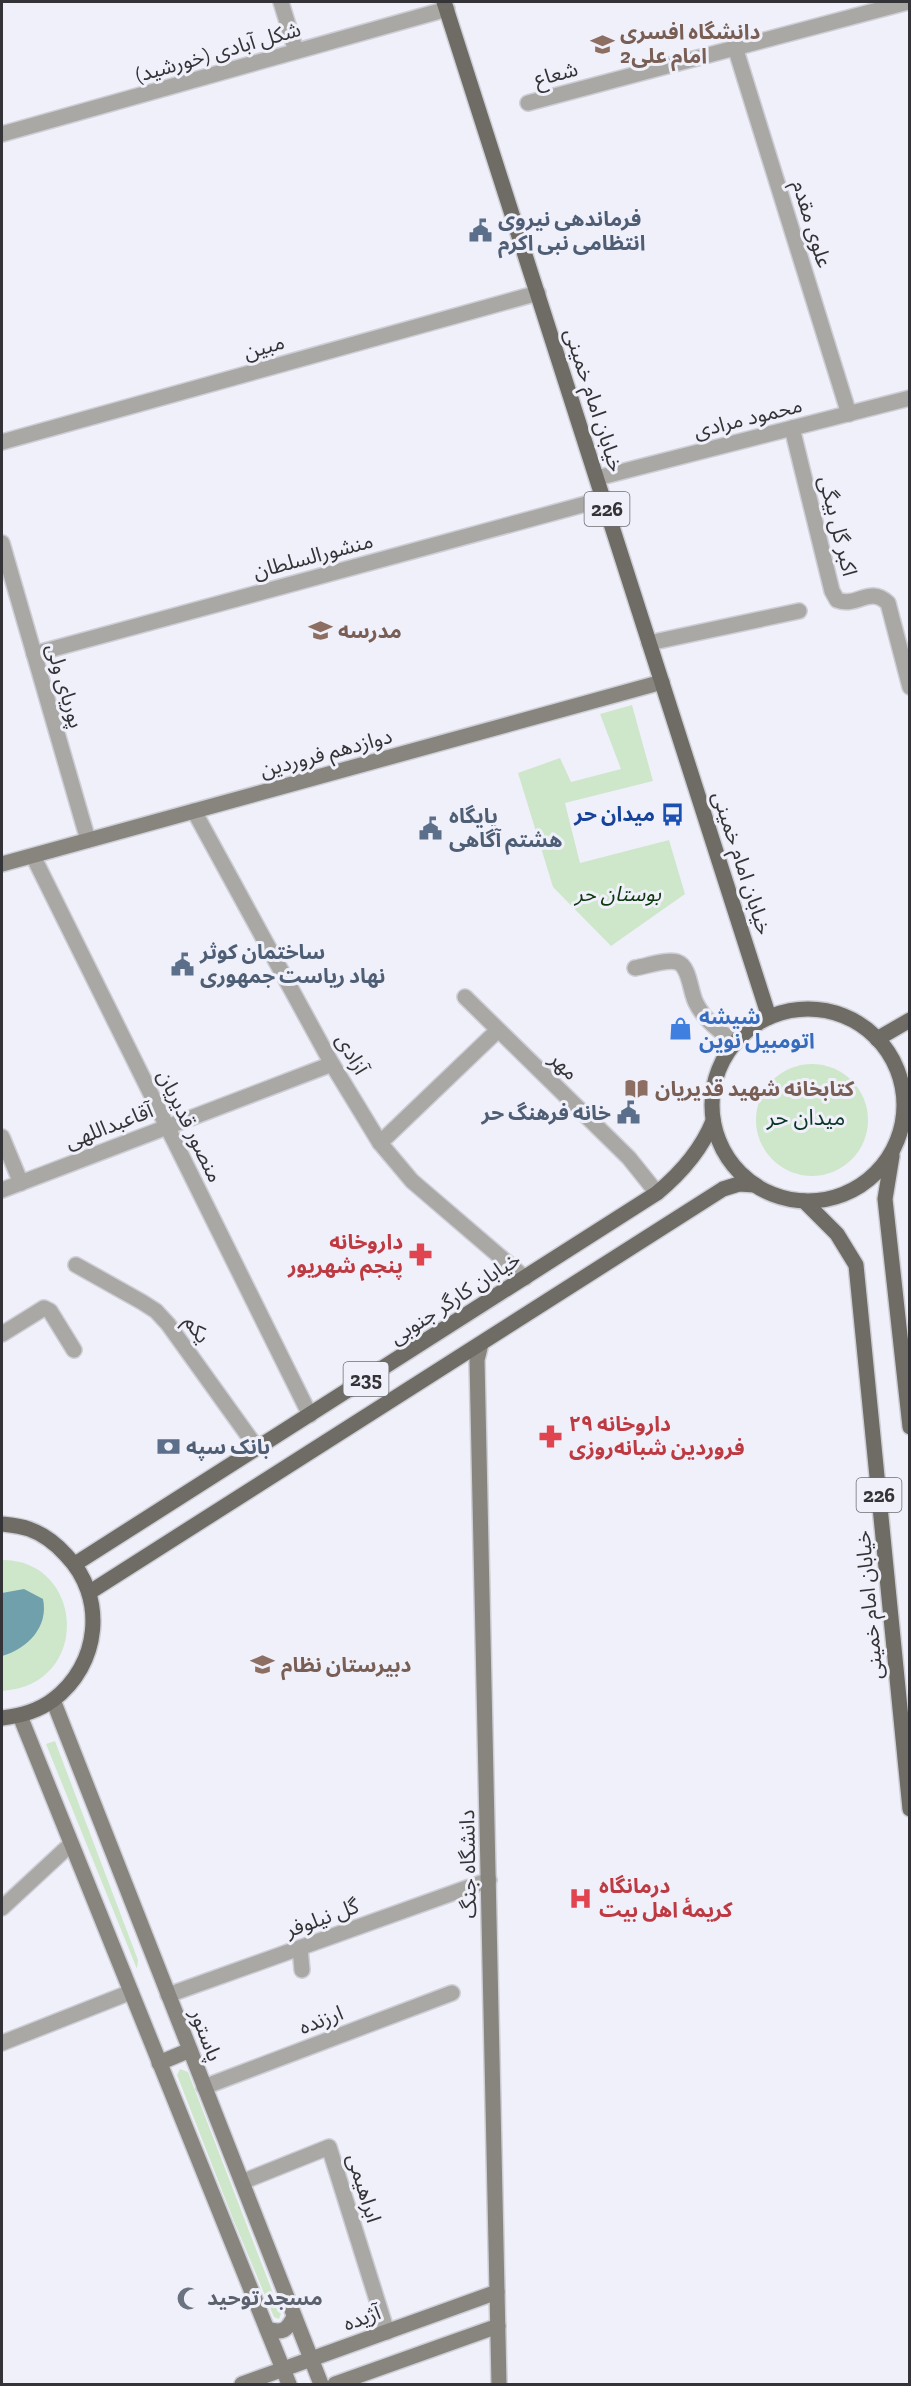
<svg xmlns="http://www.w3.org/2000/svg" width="911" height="2386" viewBox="0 0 911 2386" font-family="'Zilla Slab','Noto Sans Arabic',serif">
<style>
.green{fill:#cee7cb}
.water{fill:#71a0ad}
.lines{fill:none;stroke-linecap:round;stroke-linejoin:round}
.minor-casing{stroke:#ceced7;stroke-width:18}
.tertiary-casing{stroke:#ceced7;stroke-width:18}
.secondary-casing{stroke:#ceced7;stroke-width:18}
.primary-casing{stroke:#ceced7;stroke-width:18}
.minor{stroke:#aaa8a4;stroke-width:15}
.tertiary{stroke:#aaa8a4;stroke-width:15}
.secondary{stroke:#88857f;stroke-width:15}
.primary{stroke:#6f6c65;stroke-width:15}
.labels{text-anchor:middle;stroke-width:6;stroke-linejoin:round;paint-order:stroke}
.shield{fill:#f0f0fa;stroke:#6c6c72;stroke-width:1.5}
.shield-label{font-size:20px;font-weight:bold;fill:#343337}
.education-label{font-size:21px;font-weight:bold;fill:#785e54;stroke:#f0f0fa;text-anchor:start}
.street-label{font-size:21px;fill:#343337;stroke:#f0f0fa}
.service-label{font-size:21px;font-weight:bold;fill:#4e5e75;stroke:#f0f0fa;text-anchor:start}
.transit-label{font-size:21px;font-weight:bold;fill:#164399;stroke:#f0f0fa;text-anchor:end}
.park-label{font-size:21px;font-style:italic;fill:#0e390e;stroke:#f0f0fa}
.shop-label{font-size:21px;font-weight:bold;fill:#366cbe;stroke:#f0f0fa;text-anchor:start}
.health-label{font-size:21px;font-weight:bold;fill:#be3a42;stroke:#f0f0fa;text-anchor:start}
.worship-label{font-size:21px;font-weight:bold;fill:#5b616d;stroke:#f0f0fa;text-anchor:start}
.neighbourhood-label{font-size:22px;fill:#0a3724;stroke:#f0f0fa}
</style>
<rect width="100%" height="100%" fill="#f0f0fa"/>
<g class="green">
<polygon points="632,705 653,781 565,803 580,863 669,840 685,894 611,946 553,887 518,773 560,758 571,782 621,769 600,714"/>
<circle cx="812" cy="1120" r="56"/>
<path d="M 2,1560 C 84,1559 93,1685 2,1691 Z"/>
<polygon points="55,1741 138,1960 137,1969 46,1744"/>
<polygon points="180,2069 188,2072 281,2314 279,2319 274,2317 233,2219 177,2075"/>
</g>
<path class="water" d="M 24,1589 L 43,1599 C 49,1627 27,1649 2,1656 L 2,1593 Z"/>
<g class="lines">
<defs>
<g id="minor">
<polyline points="281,2 296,51"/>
<polyline points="735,47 849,414"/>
<polyline points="528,103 908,2"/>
<polyline points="2,134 447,9"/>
<path d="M 792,428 L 832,591 L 837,600 C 858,608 869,585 888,603 L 910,687"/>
<polyline points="2,442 538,293"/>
<polyline points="2,543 88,840"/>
<polyline points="649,643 799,611"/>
<polyline points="34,654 604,499"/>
<polyline points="194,811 332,1064 380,1143 412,1181 525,1278"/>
<polyline points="33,856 310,1415"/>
<path d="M 635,968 C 647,966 666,959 677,962 C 690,966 690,992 696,1003 C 705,1021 720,1031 735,1043"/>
<polyline points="465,997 629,1158 657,1193"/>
<polyline points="2,1137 21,1183"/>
<polyline points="380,1143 497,1031"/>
<polyline points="2,1190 332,1064"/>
<polyline points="76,1265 142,1302 156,1311 168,1324 257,1448"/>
<polyline points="2,1334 44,1308 50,1311 74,1350"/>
<polyline points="2,1908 71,1844"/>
<polyline points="300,1948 302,1970"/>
<polyline points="168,1995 489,1880"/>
<polyline points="2,2043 131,1992"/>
<polyline points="204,2087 452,1993"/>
<polyline points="242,2182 329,2147 387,2332"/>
</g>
<polyline id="tertiary" points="597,478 910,398"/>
<g id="secondary">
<polyline points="2,864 662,682"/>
<polyline points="481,1344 477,1360 499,2384"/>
<polyline points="53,1700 321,2384"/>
<polyline points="20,1716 289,2384"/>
<polyline points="159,2063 190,2050"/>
<path d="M 267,2329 C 283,2334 287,2330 294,2317"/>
<polyline points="242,2384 497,2292"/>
<polyline points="335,2384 498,2326"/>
</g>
<g id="primary">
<polyline points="444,2 769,1017"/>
<circle cx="808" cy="1105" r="96"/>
<polyline points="877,1039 910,1020"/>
<polyline points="892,1156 885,1199 910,1427"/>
<polyline points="804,1201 837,1234 856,1265 910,1809"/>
<path d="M 2,1524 C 10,1525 20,1526 29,1529 C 43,1534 56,1544 66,1555 C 107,1597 100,1665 53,1700 C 38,1711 20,1716 2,1718"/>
<path d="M 75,1564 L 657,1193 C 681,1173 701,1151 713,1121"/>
<polyline points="90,1592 723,1189 739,1184 755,1185"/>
</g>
</defs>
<use href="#minor" class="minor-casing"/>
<use href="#tertiary" class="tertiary-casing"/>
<use href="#secondary" class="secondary-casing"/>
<use href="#primary" class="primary-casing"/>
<use href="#minor" class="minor"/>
<use href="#tertiary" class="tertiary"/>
<use href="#secondary" class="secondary"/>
<use href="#primary" class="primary"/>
</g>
<defs>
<symbol id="university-bare" viewBox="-9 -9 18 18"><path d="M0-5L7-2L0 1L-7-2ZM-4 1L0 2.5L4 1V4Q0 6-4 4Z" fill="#8d6e63" stroke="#f0f0fa" stroke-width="2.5" paint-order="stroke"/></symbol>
<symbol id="civic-bare" viewBox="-9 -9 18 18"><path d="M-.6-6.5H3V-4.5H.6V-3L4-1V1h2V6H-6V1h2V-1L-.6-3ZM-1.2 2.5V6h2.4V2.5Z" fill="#5c6f8a" stroke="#f0f0fa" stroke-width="2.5" paint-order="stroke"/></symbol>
<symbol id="school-bare" viewBox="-9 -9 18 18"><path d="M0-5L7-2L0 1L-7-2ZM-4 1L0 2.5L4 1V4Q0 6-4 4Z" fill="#8d6e63" stroke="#f0f0fa" stroke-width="2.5" paint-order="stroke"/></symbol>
<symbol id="bus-bare" viewBox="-9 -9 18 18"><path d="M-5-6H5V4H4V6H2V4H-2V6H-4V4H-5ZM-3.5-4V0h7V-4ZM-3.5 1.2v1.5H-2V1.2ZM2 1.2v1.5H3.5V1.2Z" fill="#1a4fb4" stroke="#f0f0fa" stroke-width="2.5" paint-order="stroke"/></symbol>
<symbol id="shop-bare" viewBox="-9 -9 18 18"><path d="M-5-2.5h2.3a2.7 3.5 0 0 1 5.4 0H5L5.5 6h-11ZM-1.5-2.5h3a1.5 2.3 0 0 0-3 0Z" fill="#3f7fe0" stroke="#f0f0fa" stroke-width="2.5" paint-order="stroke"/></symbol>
<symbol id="library-bare" viewBox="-9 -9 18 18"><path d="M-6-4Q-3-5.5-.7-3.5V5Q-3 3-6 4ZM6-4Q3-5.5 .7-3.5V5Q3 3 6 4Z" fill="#8d6e63" stroke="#f0f0fa" stroke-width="2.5" paint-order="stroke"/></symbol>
<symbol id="pharmacy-bare" viewBox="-9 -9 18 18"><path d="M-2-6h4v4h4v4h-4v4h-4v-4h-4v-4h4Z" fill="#e0444e" stroke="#f0f0fa" stroke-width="2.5" paint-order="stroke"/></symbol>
<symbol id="bank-bare" viewBox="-9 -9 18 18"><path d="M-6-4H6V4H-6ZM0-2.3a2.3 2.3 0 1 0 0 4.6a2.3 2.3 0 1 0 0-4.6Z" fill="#5c6f8a" stroke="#f0f0fa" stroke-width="2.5" paint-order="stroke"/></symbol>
<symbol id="hospital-bare" viewBox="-9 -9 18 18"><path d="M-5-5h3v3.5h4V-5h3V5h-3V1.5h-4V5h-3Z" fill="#e0444e" stroke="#f0f0fa" stroke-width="2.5" paint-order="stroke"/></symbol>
<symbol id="mosque-bare" viewBox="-9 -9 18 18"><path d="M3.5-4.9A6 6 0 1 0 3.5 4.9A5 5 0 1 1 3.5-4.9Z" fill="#6b7280" stroke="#f0f0fa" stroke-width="2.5" paint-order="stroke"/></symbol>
</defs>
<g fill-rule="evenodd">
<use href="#university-bare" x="586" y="28" width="33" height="33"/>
<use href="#civic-bare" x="464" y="214" width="33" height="33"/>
<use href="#school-bare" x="304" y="614" width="33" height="33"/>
<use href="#bus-bare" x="656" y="798" width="33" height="33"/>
<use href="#civic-bare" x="414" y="812" width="33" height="33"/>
<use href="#civic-bare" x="166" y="948" width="33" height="33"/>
<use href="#shop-bare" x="664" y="1012" width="33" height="33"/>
<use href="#library-bare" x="620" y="1072" width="33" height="33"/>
<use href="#civic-bare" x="612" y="1096" width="33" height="33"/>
<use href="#pharmacy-bare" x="404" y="1238" width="33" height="33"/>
<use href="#pharmacy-bare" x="534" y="1420" width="33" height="33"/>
<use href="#bank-bare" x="152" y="1430" width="33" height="33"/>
<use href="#school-bare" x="246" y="1648" width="33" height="33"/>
<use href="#hospital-bare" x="564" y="1882" width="33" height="33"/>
<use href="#mosque-bare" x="172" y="2282" width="33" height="33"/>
</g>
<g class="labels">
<g class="shield">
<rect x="584.5" y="492" width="45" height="34" rx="4.5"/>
<rect x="343.5" y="1362" width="45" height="34" rx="4.5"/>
<rect x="856.5" y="1478" width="45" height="34" rx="4.5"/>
</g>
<g class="shield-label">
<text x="607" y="516">226</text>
<text x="366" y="1386">235</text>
<text x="879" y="1502">226</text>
</g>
<g class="education-label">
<text x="620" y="39">دانشگاه افسری<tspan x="620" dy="24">امام علی2</tspan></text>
<text x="338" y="638">مدرسه</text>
<text x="655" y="1096">کتابخانه شهید قدیریان</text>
<text x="281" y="1672">دبیرستان نظام</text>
</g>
<g class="street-label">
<text transform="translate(218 52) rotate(-16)" y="7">شکل آبادی (خورشید)</text>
<text transform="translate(556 74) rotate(-15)" y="7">شعاع</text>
<text transform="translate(812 224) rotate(73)" y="7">علوی مقدم</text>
<text transform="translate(264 347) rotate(-16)" y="7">مبین</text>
<text transform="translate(594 400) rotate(72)" y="7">خیابان امام خمینی</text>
<text transform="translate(748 418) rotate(-14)" y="7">محمود مرادی</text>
<text transform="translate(838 526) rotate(76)" y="7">اکبر گل بیگی</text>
<text transform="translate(313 556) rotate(-15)" y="7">منشورالسلطان</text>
<text transform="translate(65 686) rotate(74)" y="7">پوریای ولی</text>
<text transform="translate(326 753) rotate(-15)" y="7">دوازدهم فروردین</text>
<text transform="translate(742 863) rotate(72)" y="7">خیابان امام خمینی</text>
<text transform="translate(352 1054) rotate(60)" y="7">آزادی</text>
<text transform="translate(564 1066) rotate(44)" y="7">مهر</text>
<text transform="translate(109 1126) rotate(-21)" y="7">آقاعبداللهی</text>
<text transform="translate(190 1126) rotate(64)" y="7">منصور قدیریان</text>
<text transform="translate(455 1298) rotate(-33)" y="7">خیابان کارگر جنوبی</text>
<text transform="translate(197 1329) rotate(54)" y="7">یکم</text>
<text transform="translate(869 1605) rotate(-95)" y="7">خیابان امام خمینی</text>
<text transform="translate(468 1864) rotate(-91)" y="7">دانشگاه جنگ</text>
<text transform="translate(322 1918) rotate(-20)" y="7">گل نیلوفر</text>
<text transform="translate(321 2020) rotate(-21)" y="7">ارزنده</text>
<text transform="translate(206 2035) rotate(69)" y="7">پاستور</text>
<text transform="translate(364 2188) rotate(73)" y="7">ابراهیمی</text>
<text transform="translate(362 2318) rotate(-20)" y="7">آژیده</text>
</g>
<g class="service-label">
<text x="498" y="226">فرماندهی نیروی<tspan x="498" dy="24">انتظامی نبی اکرم</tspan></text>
<text x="449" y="823">پایگاه<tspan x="449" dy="24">هشتم آگاهی</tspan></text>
<text x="200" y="959">ساختمان کوثر<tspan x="200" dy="24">نهاد ریاست جمهوری</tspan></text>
<text x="611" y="1120" text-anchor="end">خانه فرهنگ حر</text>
<text x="186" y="1454">بانک سپه</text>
</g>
<g class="transit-label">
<text x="655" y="821">میدان حر</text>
</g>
<g class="park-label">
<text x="618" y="901">بوستان حر</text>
</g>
<g class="shop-label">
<text x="699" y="1024">شیشه<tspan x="699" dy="24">اتومبیل نوین</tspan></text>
</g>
<g class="health-label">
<text x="403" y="1249" text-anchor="end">داروخانه<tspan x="403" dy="24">پنجم شهریور</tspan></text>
<text x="569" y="1431">داروخانه ۲۹<tspan x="569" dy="24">فروردین شبانه‌روزی</tspan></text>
<text x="599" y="1893">درمانگاه<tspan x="599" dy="24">کریمهٔ اهل بیت</tspan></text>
</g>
<g class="worship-label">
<text x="207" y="2305">مسجد توحید</text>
</g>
<g class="neighbourhood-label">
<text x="806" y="1125">میدان حر</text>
</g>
</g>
<rect width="911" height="2386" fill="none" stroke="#343337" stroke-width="6"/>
</svg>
